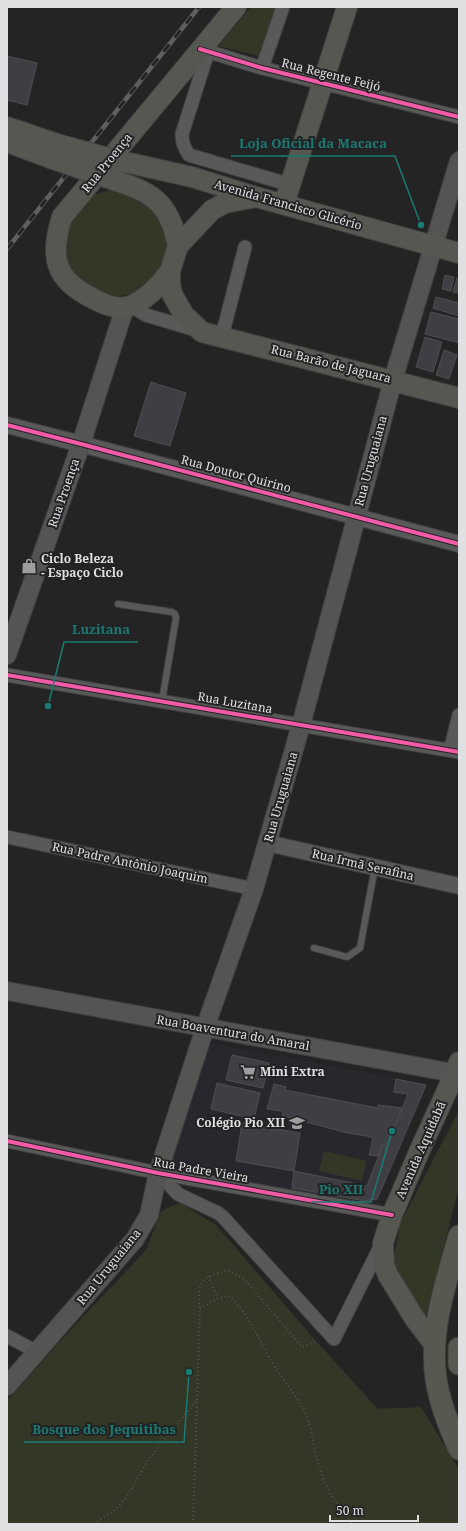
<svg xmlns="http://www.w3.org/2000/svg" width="466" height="1531" viewBox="0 0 466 1531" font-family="'Noto Serif',serif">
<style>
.built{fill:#28272e}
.green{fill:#323825}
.building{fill:#3f3e44;stroke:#4e4e4f}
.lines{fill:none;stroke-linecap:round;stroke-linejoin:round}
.service-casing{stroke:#3f3f3f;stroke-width:8}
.minor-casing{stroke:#3f3f3f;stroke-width:15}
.tertiary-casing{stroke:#3f3f3f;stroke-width:18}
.secondary-casing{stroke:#3f3f3f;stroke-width:20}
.primary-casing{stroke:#3f3f3f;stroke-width:22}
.trunk-casing{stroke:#3f3f3f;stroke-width:23}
.path{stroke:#535354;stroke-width:2;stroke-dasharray:1 3;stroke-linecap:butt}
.service{stroke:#59595a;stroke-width:6}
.minor{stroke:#59595a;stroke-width:13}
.tertiary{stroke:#59595a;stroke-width:16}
.secondary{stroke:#545453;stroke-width:18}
.primary{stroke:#575752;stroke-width:20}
.trunk{stroke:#585851;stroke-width:21}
.rail-casing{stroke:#5f5f5f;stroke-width:4.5}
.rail{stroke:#232325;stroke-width:3;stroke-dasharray:9;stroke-linecap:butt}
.primary-bridge-casing{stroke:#3f3f3f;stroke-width:22;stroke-linecap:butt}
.primary-bridge{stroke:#575752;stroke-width:20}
.cycleway-casing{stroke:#232325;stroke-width:6}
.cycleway{stroke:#f35aa7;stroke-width:4}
.labels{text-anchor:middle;stroke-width:4;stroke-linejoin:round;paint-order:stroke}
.street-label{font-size:12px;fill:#e0dfe1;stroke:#232325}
.poi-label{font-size:12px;font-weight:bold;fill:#e0dfe1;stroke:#232325;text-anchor:start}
.leader{fill:none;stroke:#197b74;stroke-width:1.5}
.callout-dot{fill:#197b74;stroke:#232325;stroke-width:1.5}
.callout-label{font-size:13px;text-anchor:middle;font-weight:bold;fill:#197b74;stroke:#232325;stroke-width:4;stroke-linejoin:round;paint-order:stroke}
</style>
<rect width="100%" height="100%" fill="#242424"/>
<polygon class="built" points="211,1043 428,1084 377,1206 177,1173 168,1162"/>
<g class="green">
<polygon points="251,7 279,7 262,57 218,46"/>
<polygon points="114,189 146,197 171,238 163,269 136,293 118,296 100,293 84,284 72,271 65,254 64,236 70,218 81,203 96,194"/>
<polygon points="459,1110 459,1187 425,1319 395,1275 394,1258 400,1224"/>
<polygon points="324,1151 367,1161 362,1181 319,1171"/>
<polygon points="180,1203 216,1225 317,1342 378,1409 421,1407 459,1469 459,1524 7,1524 7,1401 63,1338 146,1250 161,1211"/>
</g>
<g class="building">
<polygon points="7,56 37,63 27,105 7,100"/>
<polygon points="445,275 454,277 451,291 442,289"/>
<polygon points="457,278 459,278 459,293 453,292"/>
<polygon points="436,297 459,303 459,316 433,308"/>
<polygon points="431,312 459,319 459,343 425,334"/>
<polygon points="425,337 442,342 433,372 416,367"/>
<polygon points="444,350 457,355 449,379 436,375"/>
<polygon points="151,382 186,393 170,446 134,436"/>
<polygon points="232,1055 269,1063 263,1088 226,1080"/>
<polygon points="396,1079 426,1085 377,1199 365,1201 292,1188 294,1171 367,1186 383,1145 387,1146 408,1094 394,1092"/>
<polygon points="217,1083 260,1093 254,1119 211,1109"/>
<polygon points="274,1084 286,1087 285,1090 378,1108 378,1105 402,1108 388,1144 382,1144 379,1156 369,1155 373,1138 367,1136 348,1133 283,1116 282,1111 267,1109"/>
<polygon points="242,1123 300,1133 294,1171 236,1161"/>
</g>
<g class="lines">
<defs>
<g id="service">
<polyline points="118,604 172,612 175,614 176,618 162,701"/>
<polyline points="314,948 347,957 360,948 375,867"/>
</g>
<g id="minor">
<polyline points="200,49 262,68 459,117"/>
<path d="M 208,52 L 182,134 C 182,143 184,148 189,155 L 291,185"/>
<polyline points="262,68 283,7"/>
<polyline points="131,306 146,315 196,330"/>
<polyline points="222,336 245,247"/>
<polyline points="7,675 459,752"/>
<polyline points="450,750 459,715"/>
<polyline points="7,837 254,889"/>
<polyline points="7,1141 158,1173 392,1215"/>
<polyline points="158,1173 178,1194 218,1213 223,1217 334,1339 381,1245"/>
<polyline points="7,1336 37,1352"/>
</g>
<g id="tertiary">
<polyline points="7,425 81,444 459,544"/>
<polyline points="267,843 459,886"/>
</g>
<g id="secondary">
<polyline points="7,655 81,444 125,307"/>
<polyline points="7,991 459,1074"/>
<polyline points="7,1386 135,1239 149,1215 158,1173 205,1028 254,889 301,725 393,380 459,161"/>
</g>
<g id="primary">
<polyline points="7,127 57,144"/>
<polyline points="7,142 50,158"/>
<polyline points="116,160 192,177 256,197 459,253"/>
<path d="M 108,178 C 150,192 169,199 178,246"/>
<polyline points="256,197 225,203 212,210 178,246 170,271 170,283 172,294 184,315 202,332 459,398"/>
<polyline points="284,204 347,7"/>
<path d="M 170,271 C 161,284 143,304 126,307 C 116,309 103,304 94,299 C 55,280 49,258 62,217 L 236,7"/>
<polyline points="434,1344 415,1319 388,1275 384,1265 383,1243 392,1215 419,1152 455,1073 459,1062"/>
</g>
<g id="trunk">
<path d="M 459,1236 C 446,1282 429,1331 436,1379 C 440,1404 449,1426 459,1449"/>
<polyline points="459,1348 459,1364"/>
</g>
</defs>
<use href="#service" class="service-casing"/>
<use href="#minor" class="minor-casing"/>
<use href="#tertiary" class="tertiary-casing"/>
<use href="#secondary" class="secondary-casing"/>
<use href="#primary" class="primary-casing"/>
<use href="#trunk" class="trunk-casing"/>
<g class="path">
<polyline points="208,1276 218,1298"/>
<path d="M 200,1309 L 218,1298 L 228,1296 C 248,1311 258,1339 271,1361 C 284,1382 301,1399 309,1423 C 313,1434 313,1447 317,1459 C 324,1485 334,1504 353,1524"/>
<polyline points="94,1524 116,1509 127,1497 148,1460 197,1400"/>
<path d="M 193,1524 L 200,1309 C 197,1280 201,1279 227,1270 L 244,1279 L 302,1347 L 318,1341"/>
</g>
<use href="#service" class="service"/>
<use href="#minor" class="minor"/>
<use href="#tertiary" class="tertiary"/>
<use href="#secondary" class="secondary"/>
<use href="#primary" class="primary"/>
<use href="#trunk" class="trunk"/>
<defs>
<polyline id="rail" points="7,249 199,7"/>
</defs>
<use href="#rail" class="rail-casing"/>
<use href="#rail" class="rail"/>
<defs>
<g id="primary-bridge">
<polyline points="57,144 116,160"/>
<polyline points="50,158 108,178"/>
</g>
</defs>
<use href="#primary-bridge" class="primary-bridge-casing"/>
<use href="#primary-bridge" class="primary-bridge"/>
<defs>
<g id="cycleway">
<polyline points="200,49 262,68 459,117"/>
<polyline points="7,425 81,444 459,544"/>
<polyline points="7,675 459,752"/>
<polyline points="7,1141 158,1173 392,1215"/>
</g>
</defs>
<use href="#cycleway" class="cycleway-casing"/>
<use href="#cycleway" class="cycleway"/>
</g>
<defs>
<symbol id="shop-bare" viewBox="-9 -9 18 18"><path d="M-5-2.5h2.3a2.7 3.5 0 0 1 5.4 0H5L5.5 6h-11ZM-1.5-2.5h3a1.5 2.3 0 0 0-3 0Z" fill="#9e9e9f" stroke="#232325" stroke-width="2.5" paint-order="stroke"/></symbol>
<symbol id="supermarket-bare" viewBox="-9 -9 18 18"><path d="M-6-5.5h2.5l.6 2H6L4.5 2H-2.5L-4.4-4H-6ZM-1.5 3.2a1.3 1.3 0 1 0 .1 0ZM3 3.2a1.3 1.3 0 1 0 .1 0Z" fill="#9e9e9f" stroke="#232325" stroke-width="2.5" paint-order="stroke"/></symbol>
<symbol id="school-bare" viewBox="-9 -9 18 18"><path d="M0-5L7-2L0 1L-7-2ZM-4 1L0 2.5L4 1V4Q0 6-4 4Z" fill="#9e9e9f" stroke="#232325" stroke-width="2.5" paint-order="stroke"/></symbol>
</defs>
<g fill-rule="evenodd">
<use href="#shop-bare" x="18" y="555" width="22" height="22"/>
<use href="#supermarket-bare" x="237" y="1061" width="22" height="22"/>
<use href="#school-bare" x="286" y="1112" width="22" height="22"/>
</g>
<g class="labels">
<g class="street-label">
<text transform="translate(331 75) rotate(14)" y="4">Rua Regente Feijó</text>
<text transform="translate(107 163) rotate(-51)" y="4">Rua Proença</text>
<text transform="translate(288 205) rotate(16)" y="4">Avenida Francisco Glicério</text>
<text transform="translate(331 364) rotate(14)" y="4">Rua Barão de Jaguara</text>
<text transform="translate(371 461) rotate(-75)" y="4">Rua Uruguaiana</text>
<text transform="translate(236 474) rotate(15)" y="4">Rua Doutor Quirino</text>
<text transform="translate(64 493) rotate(-71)" y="4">Rua Proença</text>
<text transform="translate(235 703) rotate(10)" y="4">Rua Luzitana</text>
<text transform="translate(281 797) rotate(-74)" y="4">Rua Uruguaiana</text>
<text transform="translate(130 863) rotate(12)" y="4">Rua Padre Antônio Joaquim</text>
<text transform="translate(363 865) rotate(13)" y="4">Rua Irmã Serafina</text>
<text transform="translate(233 1033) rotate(10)" y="4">Rua Boaventura do Amaral</text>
<text transform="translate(421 1150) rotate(-66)" y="4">Avenida Aquidabã</text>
<text transform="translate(201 1170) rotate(10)" y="4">Rua Padre Vieira</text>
<text transform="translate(109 1267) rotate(-51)" y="4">Rua Uruguaiana</text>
</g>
<g class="poi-label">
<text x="41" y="563">Ciclo Beleza<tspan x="41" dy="14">- Espaço Ciclo</tspan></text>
<text x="260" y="1076">Mini Extra</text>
<text x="285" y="1127" text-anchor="end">Colégio Pio XII</text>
</g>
</g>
<path class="leader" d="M421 225L395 156H231M48 706L64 642H138M392 1131L371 1202H311M189 1372L184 1442H24"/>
<g class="callout-dot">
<circle cx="421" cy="225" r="4"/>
<circle cx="48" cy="706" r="4"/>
<circle cx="392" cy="1131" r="4"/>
<circle cx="189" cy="1372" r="4"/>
</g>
<g class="callout-label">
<text x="313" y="148">Loja Oficial da Macaca</text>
<text x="101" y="634">Luzitana</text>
<text x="341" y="1194">Pio XII</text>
<text x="104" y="1434">Bosque dos Jequitibas</text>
</g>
<rect width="466" height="1531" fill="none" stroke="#e0dfe1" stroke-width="16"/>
<path d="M330 1515v6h88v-6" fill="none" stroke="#e0dfe1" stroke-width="2"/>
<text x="336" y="1515" font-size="12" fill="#e0dfe1" stroke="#232325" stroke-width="3" paint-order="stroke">50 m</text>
</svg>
